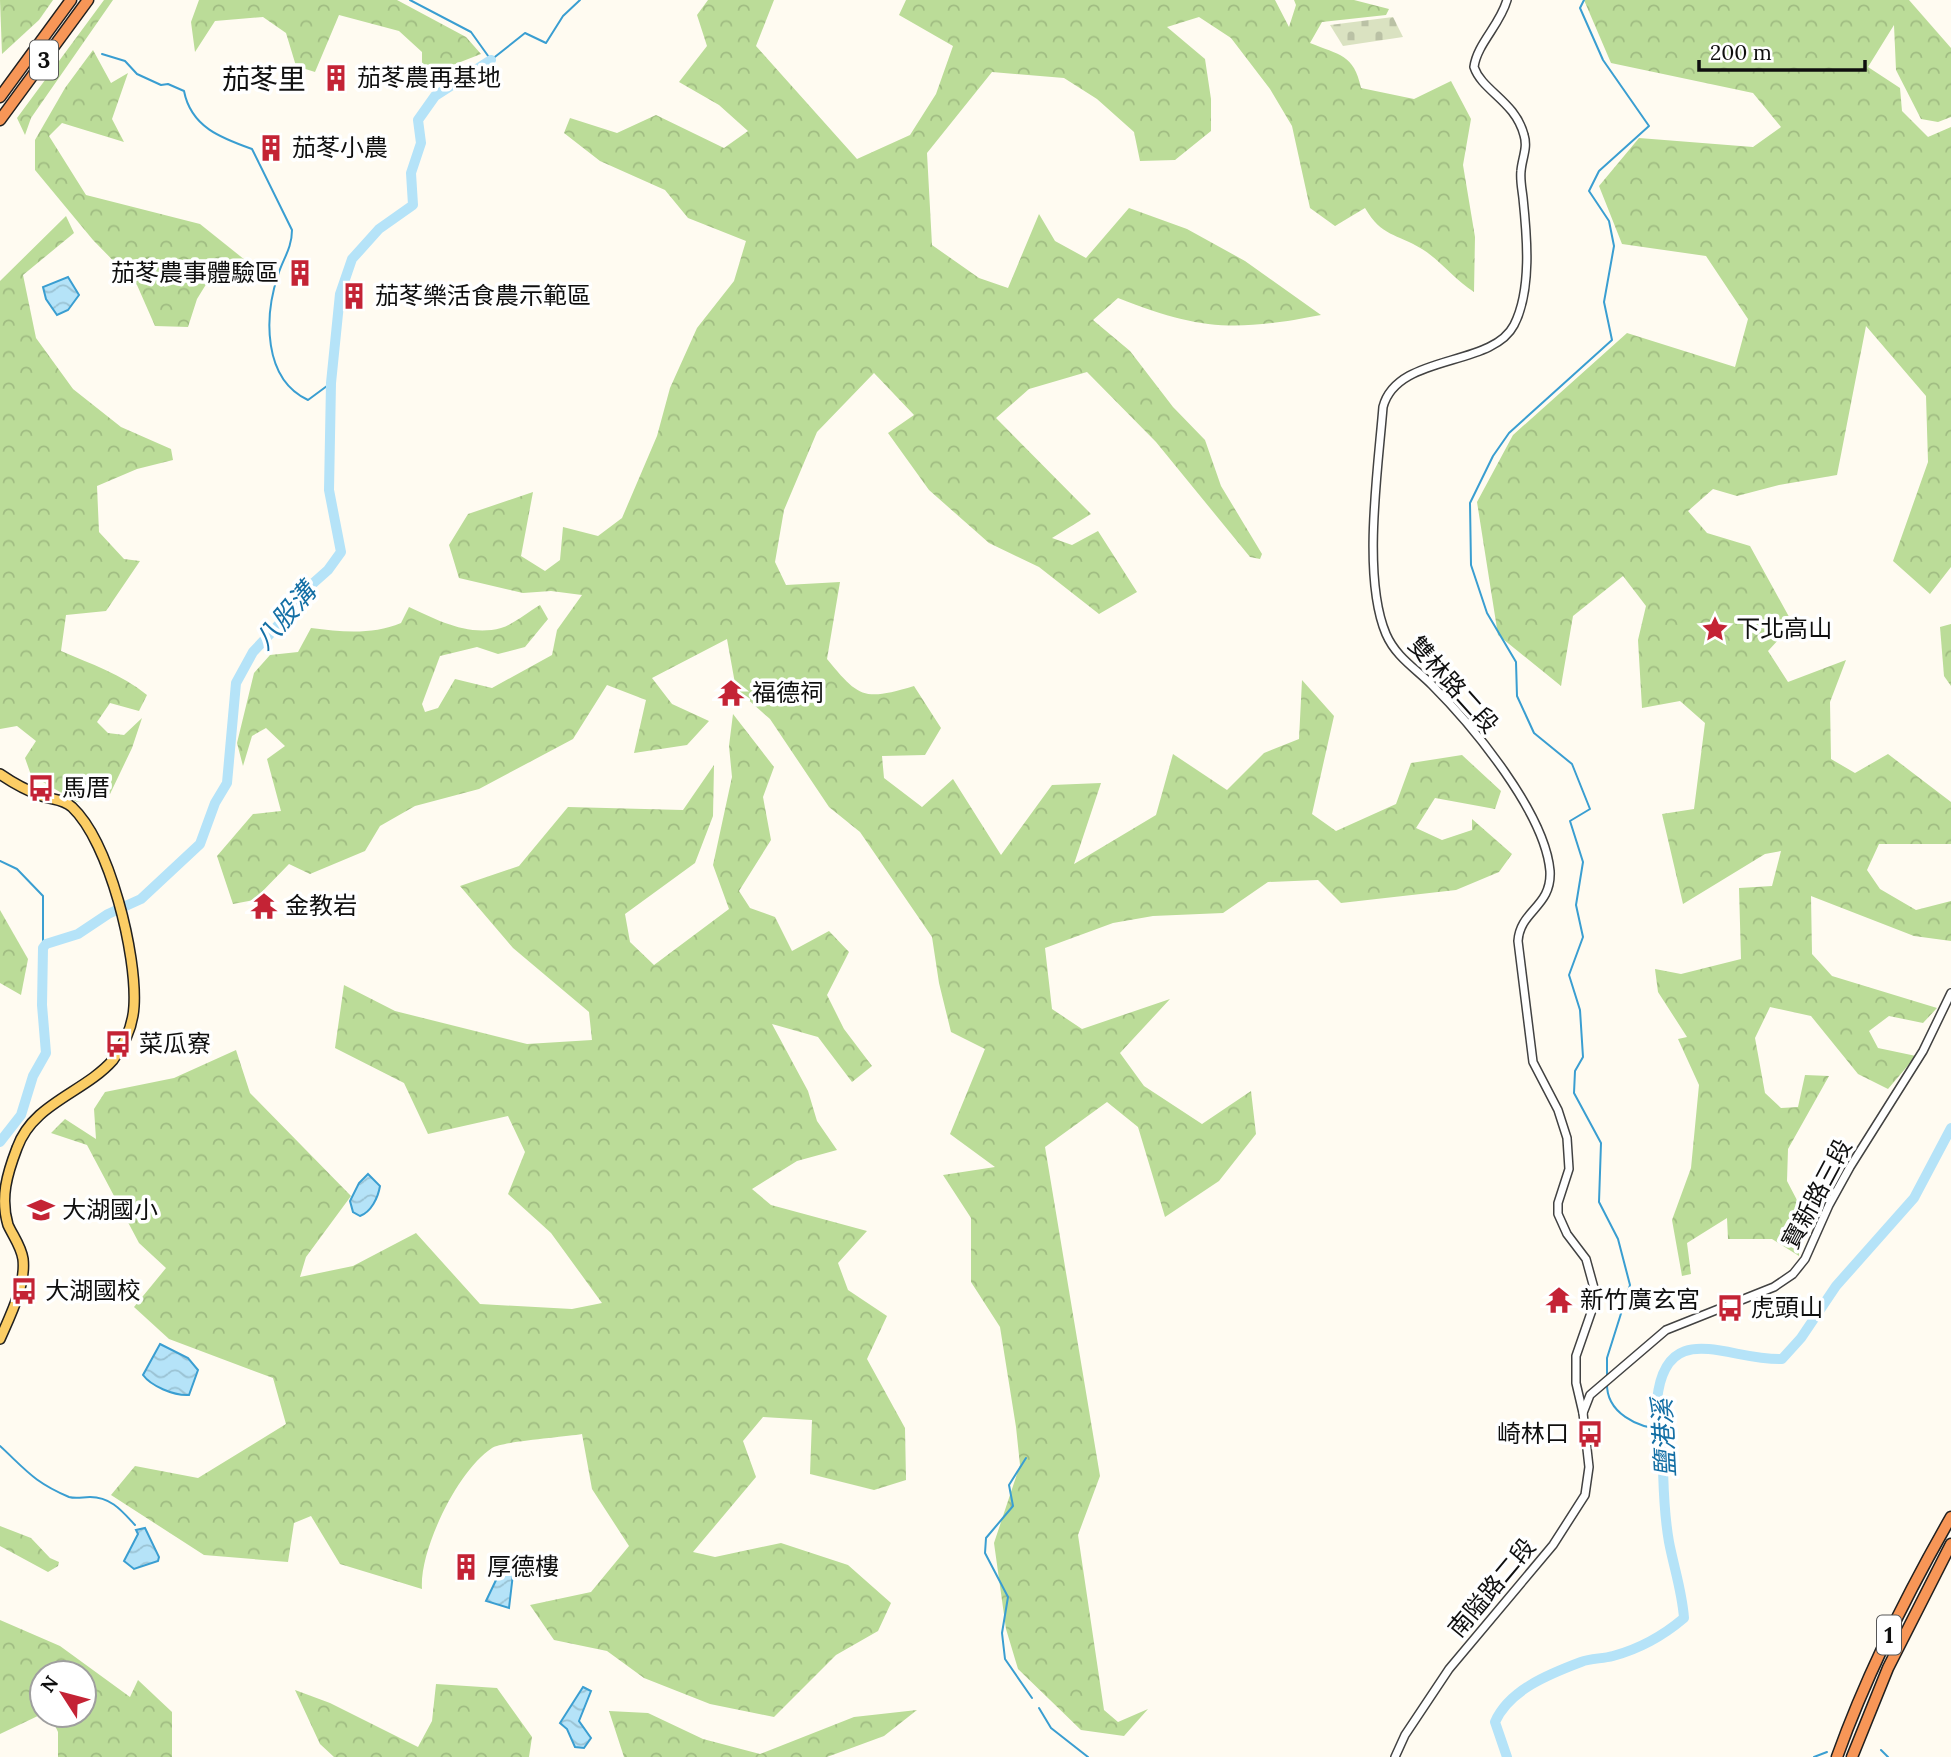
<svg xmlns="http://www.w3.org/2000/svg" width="1951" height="1757" viewBox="0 0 1951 1757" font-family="Lora,'Noto Sans TC',serif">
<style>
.forest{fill:url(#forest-crowns)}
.cemetery{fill:url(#cemetery-stones)}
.water{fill:url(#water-waves);stroke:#3a9ed1;stroke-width:2}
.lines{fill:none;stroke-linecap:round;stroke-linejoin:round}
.stream{stroke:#3a9ed1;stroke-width:2}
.river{stroke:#b5e3f8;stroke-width:10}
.minor-casing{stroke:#424242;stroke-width:10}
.major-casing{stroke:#202020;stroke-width:12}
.highway-casing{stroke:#202020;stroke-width:13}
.minor{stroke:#fff;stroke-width:7}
.major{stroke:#fbcd65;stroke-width:9}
.highway{stroke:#f79657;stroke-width:10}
.labels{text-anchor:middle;stroke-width:7;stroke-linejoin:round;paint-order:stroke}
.shield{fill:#fff;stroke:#575757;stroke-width:2}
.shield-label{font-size:23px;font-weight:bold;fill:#0f0f0f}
.poi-label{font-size:24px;fill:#0f0f0f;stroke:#fff;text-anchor:start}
.street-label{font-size:24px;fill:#0f0f0f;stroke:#fff}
.water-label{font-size:26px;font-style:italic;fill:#146fa5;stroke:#fff}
.quarter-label{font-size:28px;fill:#0f0f0f;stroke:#fff}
</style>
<defs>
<pattern id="forest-crowns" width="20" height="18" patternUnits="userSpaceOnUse" patternTransform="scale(1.75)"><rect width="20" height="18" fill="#bbdc98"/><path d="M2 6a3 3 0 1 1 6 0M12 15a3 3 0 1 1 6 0" fill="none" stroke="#a0bc82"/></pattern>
<pattern id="cemetery-stones" width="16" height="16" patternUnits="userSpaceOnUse" patternTransform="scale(1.75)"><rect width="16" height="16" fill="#dae2c1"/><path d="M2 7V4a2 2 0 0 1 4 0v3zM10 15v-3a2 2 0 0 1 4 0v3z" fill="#bac1a5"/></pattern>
<pattern id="water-waves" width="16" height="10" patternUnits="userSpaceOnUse" patternTransform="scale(1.75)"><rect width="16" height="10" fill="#b5e3f8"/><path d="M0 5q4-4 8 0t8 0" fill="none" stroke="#9ac2d3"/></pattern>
</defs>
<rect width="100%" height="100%" fill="#fffbf1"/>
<g class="forest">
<polygon points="0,0 53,0 39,20 2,54"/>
<polygon points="104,0 113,0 31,118 25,135 17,118"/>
<polygon points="199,0 397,0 466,37 481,54 422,77 422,52 399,31 339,15 315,72 296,66 286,33 263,17 215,21 195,52 191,22"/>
<path d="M 708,0 L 774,0 L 756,46 L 857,159 L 910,135 L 936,94 L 953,46 L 899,15 L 906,0 L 1275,0 L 1289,27 L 1296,5 L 1294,0 L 1354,0 L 1389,9 L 1386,15 L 1322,22 L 1310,43 C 1339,55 1354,54 1361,88 L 1414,99 L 1451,81 L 1471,119 L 1463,165 L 1475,237 L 1474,292 C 1455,280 1441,261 1422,249 C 1396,233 1382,237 1365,208 L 1335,226 L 1310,208 L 1292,126 L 1270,89 L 1231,38 L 1199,17 L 1167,27 L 1205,59 L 1211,99 L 1211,131 L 1175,160 L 1140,161 L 1134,132 L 1097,99 L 1064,78 L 992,72 L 927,153 L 932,245 L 979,278 L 1008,288 L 1039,214 L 1055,241 L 1086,258 L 1129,208 L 1187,229 L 1245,261 L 1321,315 C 1233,332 1200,330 1118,298 L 1093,320 L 1130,351 L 1173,407 L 1205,440 L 1221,486 L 1262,554 L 1260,559 L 1250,557 L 1156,442 L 1087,372 L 1029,389 L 996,418 L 1091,514 L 1052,538 L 1072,545 L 1098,531 L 1137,592 L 1099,614 L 1039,567 L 989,543 L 929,490 L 888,433 L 914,415 L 874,373 L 817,432 L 784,510 L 775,562 L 786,585 L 840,582 L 827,659 C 859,698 864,701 914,686 L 941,728 L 925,755 L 882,756 L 884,778 L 922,807 L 953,779 L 1001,855 L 1052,785 L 1101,783 L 1074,864 L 1156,815 L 1173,754 L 1227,790 L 1264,753 L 1299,739 L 1302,680 L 1334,716 L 1312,814 L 1336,831 L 1396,804 L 1411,763 L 1462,755 L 1501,791 L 1495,809 L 1435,798 L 1416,828 L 1442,840 L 1472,830 L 1472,819 L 1512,854 L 1499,872 L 1456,890 L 1341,903 L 1318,880 L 1268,882 L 1223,913 L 1153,916 L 1113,923 L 1045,948 L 1052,1009 L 1082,1029 L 1170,999 L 1120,1053 L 1144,1086 L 1202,1124 L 1251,1091 L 1256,1134 L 1219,1181 L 1165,1217 L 1138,1127 L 1107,1102 L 1045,1147 L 1100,1476 L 1078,1535 L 1104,1710 L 1118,1722 L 1148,1709 L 1124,1736 L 1081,1730 L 1018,1669 L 1006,1629 L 994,1543 L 1020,1465 L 1016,1427 L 1000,1327 L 971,1282 L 971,1218 L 943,1175 L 995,1167 L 950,1134 L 985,1049 L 951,1032 L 939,983 L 932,937 L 860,832 L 829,807 L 770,719 L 736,689 L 727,639 L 652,678 L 672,704 L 709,721 L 687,745 L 634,753 L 646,700 L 607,685 L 573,739 L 479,789 L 415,806 L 380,826 L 365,851 L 310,874 L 289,864 L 254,900 L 233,904 L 217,856 L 253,814 L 281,811 L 267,759 L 285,746 L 266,728 L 252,736 L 243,766 L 237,743 L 254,673 L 270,655 L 298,652 L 311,628 C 342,632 372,635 401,623 L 409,607 C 437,620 469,637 501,628 C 514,624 528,612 540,605 L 548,619 L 525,647 L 498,654 L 477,647 L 440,656 L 422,704 L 425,712 L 438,708 L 455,679 L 492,688 L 552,655 L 557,630 L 582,595 L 551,591 L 523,593 L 459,578 L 449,545 L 468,514 L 533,492 L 521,556 L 545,571 L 560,560 L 563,527 L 598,536 L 622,518 L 657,436 L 670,388 L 697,328 L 734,281 L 746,241 L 688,218 L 665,190 L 600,161 L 564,133 L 570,118 L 617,133 L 656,115 L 724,148 L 748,131 L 719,105 L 679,82 L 707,46 L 697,15 Z"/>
<polygon points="1584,0 1909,0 1951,48 1951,117 1938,122 1921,119 1896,70 1894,25 1868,67 1900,88 1902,111 1928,137 1951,127 1951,567 1930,594 1893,561 1928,462 1926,396 1866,326 1837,475 1779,485 1737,496 1713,489 1688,511 1707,533 1750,546 1793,624 1768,651 1788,682 1846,660 1830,702 1831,759 1855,773 1888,754 1951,802 1951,844 1879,844 1867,870 1880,889 1916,910 1951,901 1951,941 1914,936 1811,896 1812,954 1832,976 1937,1008 1923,1023 1889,1016 1869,1031 1878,1048 1916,1056 1888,1089 1858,1074 1811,1016 1770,1007 1755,1038 1765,1093 1781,1108 1798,1107 1805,1075 1829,1076 1788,1149 1787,1181 1799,1204 1799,1256 1772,1239 1728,1239 1727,1218 1687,1243 1691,1274 1682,1276 1672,1220 1691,1168 1699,1085 1678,1039 1687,1037 1658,992 1655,969 1681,974 1741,959 1739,888 1772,886 1781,851 1765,854 1683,904 1662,814 1694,809 1705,723 1680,701 1642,708 1638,640 1646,606 1623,576 1573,616 1561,686 1498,635 1477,502 1513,435 1627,333 1735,367 1748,319 1706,256 1622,244 1599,186 1639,138 1753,147 1781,127 1753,93 1611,63"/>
<polygon points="93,50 111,83 128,73 112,119 124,142 62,123 49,136 86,195 200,224 245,260 213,273 197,299 188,327 155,326 137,285 93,240 35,170 35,140 65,88"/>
<path d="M 66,216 L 74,233 L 23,275 L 36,338 L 73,389 L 121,427 L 171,449 L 173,460 L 137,469 L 97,486 L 99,532 L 124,559 L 140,561 L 106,611 L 66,615 L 61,651 C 91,664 121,674 147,695 L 139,711 L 110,703 L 97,722 L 108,733 L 124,735 L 142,718 L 132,748 L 110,794 L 77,802 L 31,775 L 25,758 L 36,741 L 17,726 L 0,729 L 0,281 Z"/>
<polygon points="1951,624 1951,686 1944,676 1940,627"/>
<path d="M 733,714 L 774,767 L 763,797 L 771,840 L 739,891 L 750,908 L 775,917 L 792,951 L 829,931 L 849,952 L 827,995 L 844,1029 L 872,1066 L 852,1082 L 818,1037 L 772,1024 L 808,1091 L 817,1121 L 837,1150 L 797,1161 L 752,1189 L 771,1205 L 867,1231 L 838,1263 L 848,1290 L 887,1316 L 867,1359 L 905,1428 L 906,1480 L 874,1490 L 810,1474 L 812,1420 L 763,1417 L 743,1441 L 756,1477 L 693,1552 L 715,1557 L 781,1543 L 848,1565 L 891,1603 L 878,1631 L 836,1655 L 774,1717 L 710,1704 L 644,1678 L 607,1651 L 554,1640 L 530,1605 L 591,1592 L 629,1546 L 592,1489 L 582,1434 C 565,1437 504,1441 492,1448 C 458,1470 419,1550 422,1589 L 340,1564 L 311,1516 L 294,1523 L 288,1562 L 204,1555 L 111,1495 L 135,1466 L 198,1478 L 286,1424 L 273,1378 L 169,1339 L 134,1307 L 166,1268 L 139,1243 L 87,1145 L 51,1133 L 65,1119 L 96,1139 L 94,1109 L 105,1092 L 174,1078 L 236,1050 L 250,1093 L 351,1196 L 306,1257 L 300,1277 L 353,1266 L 416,1233 L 480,1304 L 572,1309 L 602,1303 L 551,1233 L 508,1194 L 525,1152 L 508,1116 L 428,1134 L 404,1083 L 335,1048 L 344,985 L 395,1011 L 527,1044 L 592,1040 L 589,1012 L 513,948 L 460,886 L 519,866 L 568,807 L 683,810 L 714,765 L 713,816 L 695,863 L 625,914 L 630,942 L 654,965 L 729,909 L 713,865 L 732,777 L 729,746 Z"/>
<polygon points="0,910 28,959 21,995 0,983"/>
<polygon points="0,1526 31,1538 50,1558 59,1562 58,1566 48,1572 0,1546"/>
<polygon points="0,1620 60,1646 130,1697 138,1680 172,1712 172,1757 58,1757 58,1732 50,1715 84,1715 84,1673 42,1673 42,1714 0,1734"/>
<polygon points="436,1684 497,1688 532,1737 529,1757 334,1757 320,1744 295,1690 330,1703 418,1747 432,1721"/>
<polygon points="917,1710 884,1736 827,1757 624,1757 609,1711 648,1713 703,1739 760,1754 854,1717"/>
</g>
<polygon class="cemetery" points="1393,17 1403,37 1343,46 1330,25"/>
<g class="water">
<polygon points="68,277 79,295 68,310 57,315 46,299 43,287"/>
<path d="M 368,1174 L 380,1186 C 378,1198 371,1212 360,1216 L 353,1212 L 350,1201 L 359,1183 Z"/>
<path d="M 160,1344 L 188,1358 L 198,1370 L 189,1395 C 174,1396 151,1386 143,1375 Z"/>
<polygon points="145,1528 159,1557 158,1561 134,1569 124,1561 138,1534 136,1530"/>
<polygon points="508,1555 515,1557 509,1608 486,1601"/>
<polygon points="583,1687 591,1691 579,1721 591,1738 584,1748 575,1747 567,1729 560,1723"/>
</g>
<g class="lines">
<g class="stream">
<polyline points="410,0 471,32 491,60 525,33 546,43 563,16 580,0"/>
<polyline points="1584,0 1580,8 1603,60 1649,126 1599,171 1589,191 1609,221 1614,246 1604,302 1612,340 1509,433 1493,456 1470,503 1471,565 1487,613 1516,662 1517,696 1534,733 1572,764 1590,809 1570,821 1583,862 1576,905 1583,937 1569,975 1580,1010 1583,1057 1575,1071 1574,1093 1601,1143 1599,1202 1618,1239 1630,1285 1607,1358 1607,1378"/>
<path d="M 102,54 L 125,61 L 137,74 L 161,85 L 168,84 L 184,91 C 191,127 221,138 252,149 L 292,230 C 292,248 283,259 278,275 C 264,317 263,379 308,400 L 331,383"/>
<polyline points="0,861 17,869 43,896 43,948"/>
<path d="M 1607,1383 C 1606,1413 1638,1428 1663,1429"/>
<path d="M 0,1446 C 27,1471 34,1482 69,1497 C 76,1499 83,1497 90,1497 C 111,1497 122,1511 135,1525"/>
<polyline points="1026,1458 1009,1485 1013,1506 986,1538 985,1553 1008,1597 1002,1633 1005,1659 1032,1698"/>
<polyline points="1039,1708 1051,1728 1088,1757"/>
<polyline points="1881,1750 1888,1757"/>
<polyline points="1814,1757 1827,1752"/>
</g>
<g class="river">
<polyline points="0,1142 21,1115 33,1076 46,1053 42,1005 43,948 46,944 78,934 108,914 141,899 200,844 215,803 227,783 236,683 253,652 283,620 301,594 328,570 341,552 329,490 331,383 340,294 352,259 379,229 413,205 411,173 421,143 418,120 435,96 491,60"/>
<path d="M 1507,1757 L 1495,1722 C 1509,1690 1549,1674 1581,1662 C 1591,1658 1602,1659 1613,1656 C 1639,1649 1664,1635 1684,1618 C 1682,1591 1674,1568 1669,1542 C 1663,1508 1661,1445 1665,1410 L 1657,1400 C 1666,1316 1728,1361 1782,1359 L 1801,1338 L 1836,1286 L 1914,1198 L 1951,1128"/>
</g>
<defs>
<g id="minor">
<path d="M 1507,0 C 1500,25 1477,44 1474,67 C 1482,91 1515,101 1524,135 C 1528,148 1522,158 1521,171 C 1520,180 1522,189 1523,198 C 1527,236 1532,290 1514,325 C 1492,368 1397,353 1383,407 C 1378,470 1362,577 1386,634 C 1396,657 1415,668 1432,685 C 1473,726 1545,813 1550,871 C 1552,907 1520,910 1518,941 L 1533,1062 L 1558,1110 L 1567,1138 L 1569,1169 L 1558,1203 L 1558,1214 L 1567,1234 L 1586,1259 L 1594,1288 L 1592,1310 L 1576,1356 L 1576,1383 L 1583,1413"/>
<polyline points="1395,1757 1405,1735 1449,1669 1553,1545 1585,1495 1589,1467 1583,1413 1590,1395 1666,1330 1774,1287 1793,1274 1805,1259 1829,1205 1850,1167 1923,1051 1951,993"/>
</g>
<path id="major" d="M 0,774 C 13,783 28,791 42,796 C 53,800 63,799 72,807 C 110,843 137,955 134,1006 C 133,1025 124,1045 113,1060 C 84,1093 33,1103 17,1148 C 7,1174 0,1198 8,1225 C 13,1236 21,1246 23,1259 C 26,1285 10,1316 0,1339"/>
<g id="highway">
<polyline points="0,97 71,0"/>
<polyline points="0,120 88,0"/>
<path d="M 1837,1757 C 1867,1673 1907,1594 1951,1517"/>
<polyline points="1852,1757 1888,1668 1951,1544"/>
</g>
</defs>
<use href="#minor" class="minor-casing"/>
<use href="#major" class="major-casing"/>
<use href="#highway" class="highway-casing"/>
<use href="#minor" class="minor"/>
<use href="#major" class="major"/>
<use href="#highway" class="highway"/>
</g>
<defs>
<symbol id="building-bare" viewBox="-9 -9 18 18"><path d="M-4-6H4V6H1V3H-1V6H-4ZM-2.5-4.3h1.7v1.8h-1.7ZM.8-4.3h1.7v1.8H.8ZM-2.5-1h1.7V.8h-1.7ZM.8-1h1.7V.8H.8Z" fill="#c42335" stroke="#fff" stroke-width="2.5" paint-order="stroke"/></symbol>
<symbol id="sight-bare" viewBox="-9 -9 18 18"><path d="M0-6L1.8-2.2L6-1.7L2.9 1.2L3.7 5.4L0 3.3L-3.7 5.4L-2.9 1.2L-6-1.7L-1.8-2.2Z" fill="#c42335" stroke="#fff" stroke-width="2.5" paint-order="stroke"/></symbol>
<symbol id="temple-bare" viewBox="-9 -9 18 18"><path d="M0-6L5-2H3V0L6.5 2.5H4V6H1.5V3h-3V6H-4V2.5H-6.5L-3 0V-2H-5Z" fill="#c42335" stroke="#fff" stroke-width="2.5" paint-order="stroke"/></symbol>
<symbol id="bus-bare" viewBox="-9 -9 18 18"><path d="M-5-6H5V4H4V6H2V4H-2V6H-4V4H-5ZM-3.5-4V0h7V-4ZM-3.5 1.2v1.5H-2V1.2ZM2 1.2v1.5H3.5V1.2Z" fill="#c42335" stroke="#fff" stroke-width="2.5" paint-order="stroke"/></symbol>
<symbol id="school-bare" viewBox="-9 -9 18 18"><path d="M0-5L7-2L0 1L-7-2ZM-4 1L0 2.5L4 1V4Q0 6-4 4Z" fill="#c42335" stroke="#fff" stroke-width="2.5" paint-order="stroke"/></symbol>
</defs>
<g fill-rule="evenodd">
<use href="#building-bare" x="317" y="59" width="38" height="38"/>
<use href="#building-bare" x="252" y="129" width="38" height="38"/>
<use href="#building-bare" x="281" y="254" width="38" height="38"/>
<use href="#building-bare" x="335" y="277" width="38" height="38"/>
<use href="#sight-bare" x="1696" y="610" width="38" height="38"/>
<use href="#temple-bare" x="712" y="674" width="38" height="38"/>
<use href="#bus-bare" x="22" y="769" width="38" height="38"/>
<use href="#temple-bare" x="245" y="887" width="38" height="38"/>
<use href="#bus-bare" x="99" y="1025" width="38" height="38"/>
<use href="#school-bare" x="22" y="1191" width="38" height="38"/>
<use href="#bus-bare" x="5" y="1272" width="38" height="38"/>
<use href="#temple-bare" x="1540" y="1281" width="38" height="38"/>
<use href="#bus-bare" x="1711" y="1289" width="38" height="38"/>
<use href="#bus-bare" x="1571" y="1415" width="38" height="38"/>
<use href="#building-bare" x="447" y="1548" width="38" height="38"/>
</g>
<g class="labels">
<g class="shield">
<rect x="30" y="40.5" width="28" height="39" rx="5"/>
<rect x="1877" y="1615.5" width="24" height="39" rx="5"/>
</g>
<g class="shield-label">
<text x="44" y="68">3</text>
<text x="1889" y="1643">1</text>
</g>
<g class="poi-label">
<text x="357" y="86">茄苳農再基地</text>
<text x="292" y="156">茄苳小農</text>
<text x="279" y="281" text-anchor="end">茄苳農事體驗區</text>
<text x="375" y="304">茄苳樂活食農示範區</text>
<text x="1736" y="637">下北高山</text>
<text x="752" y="701">福德祠</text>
<text x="62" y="796">馬厝</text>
<text x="285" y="914">金教岩</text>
<text x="139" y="1052">菜瓜寮</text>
<text x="62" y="1218">大湖國小</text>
<text x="45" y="1299">大湖國校</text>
<text x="1580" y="1308">新竹廣玄宮</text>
<text x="1751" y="1316">虎頭山</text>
<text x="1569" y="1442" text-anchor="end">崎林口</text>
<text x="487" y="1575">厚德樓</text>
</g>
<g class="street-label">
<text transform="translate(1453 685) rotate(48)" y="8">雙林路二段</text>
<text transform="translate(1817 1194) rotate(-62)" y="8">寶新路三段</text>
<text transform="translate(1492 1588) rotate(-50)" y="8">南隘路二段</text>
</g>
<g class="water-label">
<text transform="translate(285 616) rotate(-49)" y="9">八股溝</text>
<text transform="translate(1664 1438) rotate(-93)" y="9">鹽港溪</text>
</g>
<g class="quarter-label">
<text x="264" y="89">茄苳里</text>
</g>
</g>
<g transform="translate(63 1694) rotate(306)"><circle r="33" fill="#ffffff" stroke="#9f9f9f" stroke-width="2"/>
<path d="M0-5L12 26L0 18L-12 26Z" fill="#c42335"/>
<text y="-10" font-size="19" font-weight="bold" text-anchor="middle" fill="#0f0f0f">N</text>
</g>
<path d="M1699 60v10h166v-10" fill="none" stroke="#0f0f0f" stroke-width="3.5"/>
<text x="1710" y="60" font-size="21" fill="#0f0f0f" stroke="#ffffff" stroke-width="5" paint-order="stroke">200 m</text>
</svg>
